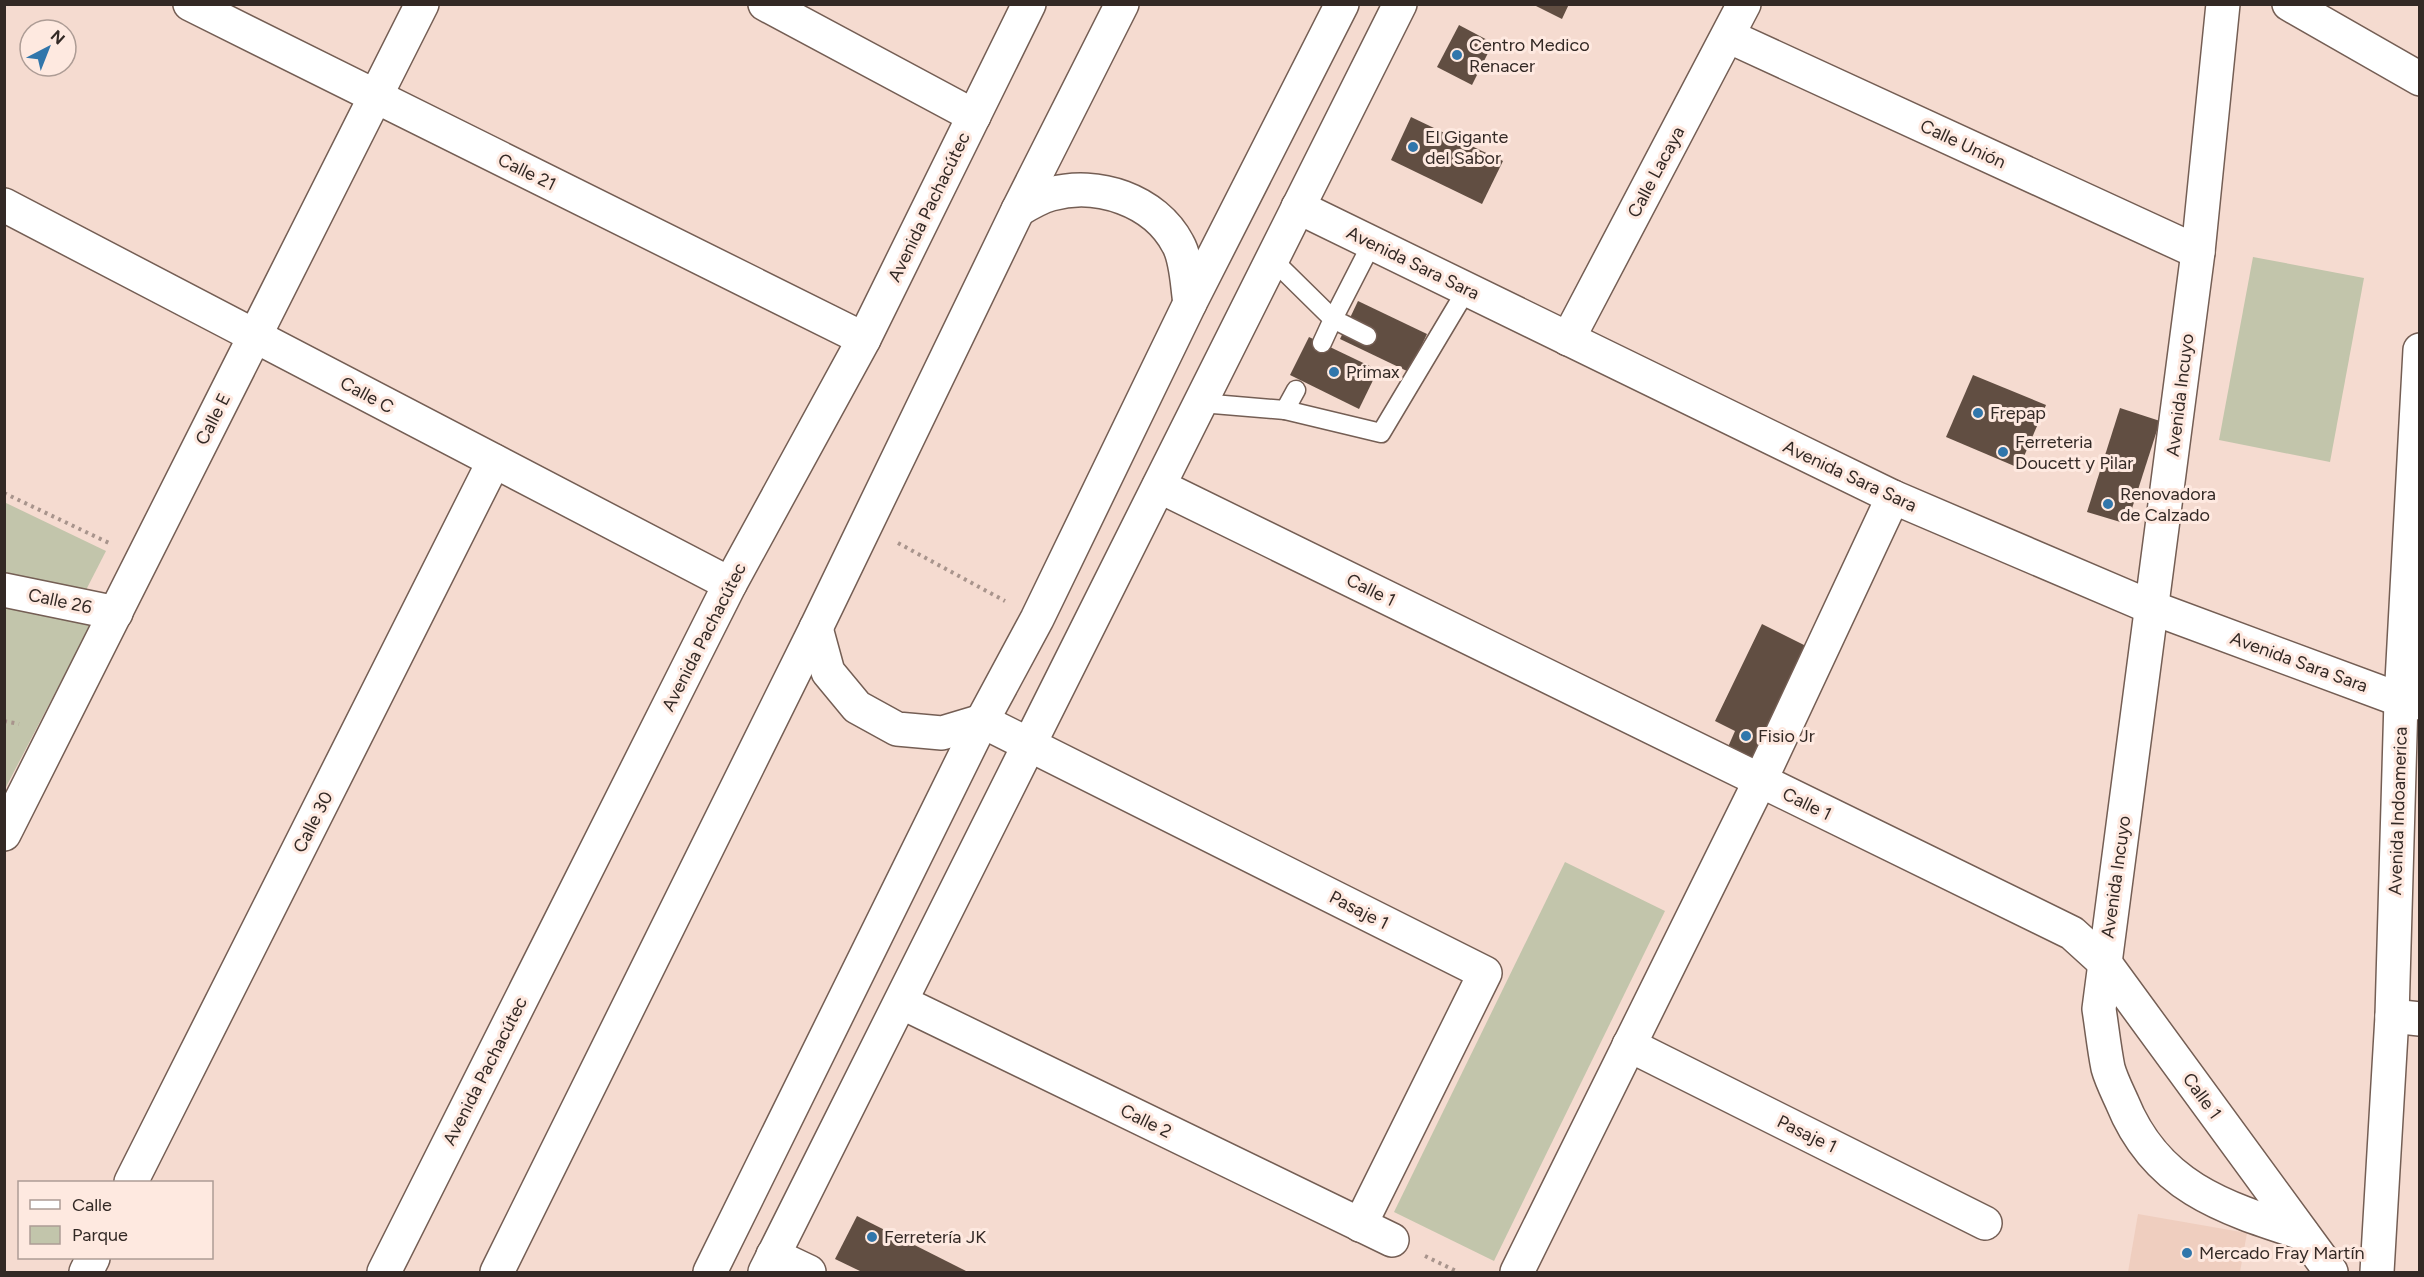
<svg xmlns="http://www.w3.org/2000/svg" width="2424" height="1277" viewBox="0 0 2424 1277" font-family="Figtree,sans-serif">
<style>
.built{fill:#efcebf}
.green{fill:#c2c5ab}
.building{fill:#614e42}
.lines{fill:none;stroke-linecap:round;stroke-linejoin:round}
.service-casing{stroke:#745e54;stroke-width:21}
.minor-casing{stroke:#745e54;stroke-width:36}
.tertiary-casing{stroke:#745e54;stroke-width:36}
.primary-casing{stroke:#745e54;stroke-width:36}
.path{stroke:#a8948c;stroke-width:4;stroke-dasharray:3 4.5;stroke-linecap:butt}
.service{stroke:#fff;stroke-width:18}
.minor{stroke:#fff;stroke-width:33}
.tertiary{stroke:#fff;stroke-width:33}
.primary{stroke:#fff;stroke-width:33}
.poi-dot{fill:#3176ab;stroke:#fee9e0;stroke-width:2}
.labels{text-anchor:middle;stroke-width:6;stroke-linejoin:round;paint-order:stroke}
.poi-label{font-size:18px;fill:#332925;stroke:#fee9e0;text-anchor:start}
.street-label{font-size:18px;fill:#332925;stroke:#fee9e0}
</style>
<rect width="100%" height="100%" fill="#f5dbd0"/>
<polygon class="built" points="2138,1214 2247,1233 2240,1272 2128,1272"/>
<g class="green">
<polygon points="2253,257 2364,278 2330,462 2219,440"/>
<polygon points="4,502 106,551 86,590 5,575"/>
<polygon points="5,600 94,618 5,789"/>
<polygon points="1565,862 1665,911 1494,1261 1394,1212"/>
</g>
<g class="building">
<polygon points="1532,4 1569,4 1562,19"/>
<polygon points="1459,25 1493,43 1472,85 1437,67"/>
<polygon points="1411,117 1503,161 1482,204 1391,160"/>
<polygon points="1358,301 1427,334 1409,372 1340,339"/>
<polygon points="1309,337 1378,370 1359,409 1290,375"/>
<polygon points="1973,375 2046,405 2019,468 1946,437"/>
<polygon points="2120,408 2160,421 2127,524 2087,512"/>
<polygon points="1762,624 1806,646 1752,759 1728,747 1735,731 1715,721"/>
<polygon points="857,1216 968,1272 862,1272 835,1259"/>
</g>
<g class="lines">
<defs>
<g id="service">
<polyline points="1272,259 1333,319 1322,343"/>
<polyline points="1367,336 1333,319 1372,243"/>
<polyline points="1201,403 1285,410 1296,390"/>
<polyline points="1285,410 1381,433 1467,289"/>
</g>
<g id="minor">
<polyline points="190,4 864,339"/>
<polyline points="765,4 974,116"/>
<path d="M 2223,4 L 2198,252 L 2099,1009 C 2102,1028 2104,1048 2108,1068 C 2111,1079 2117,1091 2122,1102 C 2156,1186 2221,1207 2302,1233"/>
<polyline points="2289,4 2420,79"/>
<polyline points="1728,36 2198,252"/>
<polyline points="4,205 730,584"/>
<polyline points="1298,207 1893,497 2153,608 2401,700 2420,703"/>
<polyline points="1568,339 1744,4"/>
<polyline points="1159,486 2072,933 2105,963 2331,1272"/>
<polyline points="4,590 116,613"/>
<polyline points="982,721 1485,973 1360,1225"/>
<polyline points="4,834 422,4"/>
<polyline points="901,1002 1392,1240"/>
<polyline points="2392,1016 2420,1019"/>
<polyline points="1629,1045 1985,1223"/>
<polyline points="131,1182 494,461"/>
<polyline points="773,1255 809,1272"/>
<polyline points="86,1272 93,1258"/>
<polyline points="765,1272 1400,4"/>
<polyline points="1517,1272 1760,781 1893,497"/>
<polyline points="2377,1272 2392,1016 2401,700 2420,350"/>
</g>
<polyline id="tertiary" points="384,1272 730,584 864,339 1029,4"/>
<g id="primary">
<path d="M 1018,210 C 1028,204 1040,197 1051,194 C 1097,181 1155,200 1178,244 C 1187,260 1187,285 1190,303"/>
<polyline points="816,628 828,672 857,707 897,729 942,733 982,721"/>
<polyline points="497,1272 816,628 1018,210 1122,4"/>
<polyline points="710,1272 982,721 1037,619 1190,303 1342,4"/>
</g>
</defs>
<use href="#service" class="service-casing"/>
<use href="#minor" class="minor-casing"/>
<use href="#tertiary" class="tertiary-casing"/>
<use href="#primary" class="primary-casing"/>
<g class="path">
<polyline points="4,493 109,543"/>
<polyline points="898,543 1005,601"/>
<polyline points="4,721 19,724"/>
<polyline points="1425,1256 1458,1272"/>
</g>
<use href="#service" class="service"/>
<use href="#minor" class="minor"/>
<use href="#tertiary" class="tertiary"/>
<use href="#primary" class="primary"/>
</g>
<g class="poi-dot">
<circle cx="1457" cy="55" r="6"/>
<circle cx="1413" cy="147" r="6"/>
<circle cx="1334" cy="372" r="6"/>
<circle cx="1978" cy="413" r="6"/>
<circle cx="2003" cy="452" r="6"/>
<circle cx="2108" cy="504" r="6"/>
<circle cx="1746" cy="736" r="6"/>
<circle cx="872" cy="1237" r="6"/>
<circle cx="2187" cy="1253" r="6"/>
</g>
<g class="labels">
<g class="poi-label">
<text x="1469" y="51">Centro Medico<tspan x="1469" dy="21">Renacer</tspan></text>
<text x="1425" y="143">El Gigante<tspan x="1425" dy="21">del Sabor</tspan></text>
<text x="1346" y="378">Primax</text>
<text x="1990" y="419">Frepap</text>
<text x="2015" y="448">Ferreteria<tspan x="2015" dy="21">Doucett y Pilar</tspan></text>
<text x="2120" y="500">Renovadora<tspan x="2120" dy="21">de Calzado</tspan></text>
<text x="1758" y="742">Fisio Jr</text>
<text x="884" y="1243">Ferretería JK</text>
<text x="2199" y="1259">Mercado Fray Martín</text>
</g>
<g class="street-label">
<text transform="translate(1963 144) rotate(25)" y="6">Calle Unión</text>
<text transform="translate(527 172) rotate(26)" y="6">Calle 21</text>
<text transform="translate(1656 172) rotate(-62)" y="6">Calle Lacaya</text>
<text transform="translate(929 207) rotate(-64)" y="6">Avenida Pachacútec</text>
<text transform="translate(1413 263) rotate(26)" y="6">Avenida Sara Sara</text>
<text transform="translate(367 395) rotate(28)" y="6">Calle C</text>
<text transform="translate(2180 395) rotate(-83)" y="6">Avenida Incuyo</text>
<text transform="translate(213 419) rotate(-63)" y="6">Calle E</text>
<text transform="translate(1850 476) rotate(25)" y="6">Avenida Sara Sara</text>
<text transform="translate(1371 590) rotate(26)" y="6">Calle 1</text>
<text transform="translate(60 601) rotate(12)" y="6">Calle 26</text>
<text transform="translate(704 637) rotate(-63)" y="6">Avenida Pachacútec</text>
<text transform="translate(2299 662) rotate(20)" y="6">Avenida Sara Sara</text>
<text transform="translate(1807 804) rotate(26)" y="6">Calle 1</text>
<text transform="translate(2398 811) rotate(-88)" y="6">Avenida Indoamerica</text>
<text transform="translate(313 822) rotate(-63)" y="6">Calle 30</text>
<text transform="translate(2116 877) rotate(-82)" y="6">Avenida Incuyo</text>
<text transform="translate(1359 910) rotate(27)" y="6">Pasaje 1</text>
<text transform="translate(485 1071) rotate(-63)" y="6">Avenida Pachacútec</text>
<text transform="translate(2202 1096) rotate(54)" y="6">Calle 1</text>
<text transform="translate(1146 1121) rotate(26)" y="6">Calle 2</text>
<text transform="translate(1807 1134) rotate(26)" y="6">Pasaje 1</text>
</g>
</g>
<rect width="2424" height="1277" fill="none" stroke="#332925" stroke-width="12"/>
<rect x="18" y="1181" width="195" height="78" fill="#fee9e0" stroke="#ad9c95" stroke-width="1.5"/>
<rect x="30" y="1200" width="30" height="9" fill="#ffffff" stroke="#ad9c95" stroke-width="1.5"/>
<text x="72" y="1211" font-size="18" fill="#332925">Calle</text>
<rect x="30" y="1226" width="30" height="18" fill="#c2c5ab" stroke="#ad9c95" stroke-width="1.5"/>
<text x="72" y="1241" font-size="18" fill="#332925">Parque</text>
<g transform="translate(48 48) rotate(42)"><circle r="28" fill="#fee9e0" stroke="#ad9c95" stroke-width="1.5"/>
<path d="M0-4.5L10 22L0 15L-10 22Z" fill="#3176ab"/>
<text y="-9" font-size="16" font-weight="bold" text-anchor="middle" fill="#332925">N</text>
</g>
</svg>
